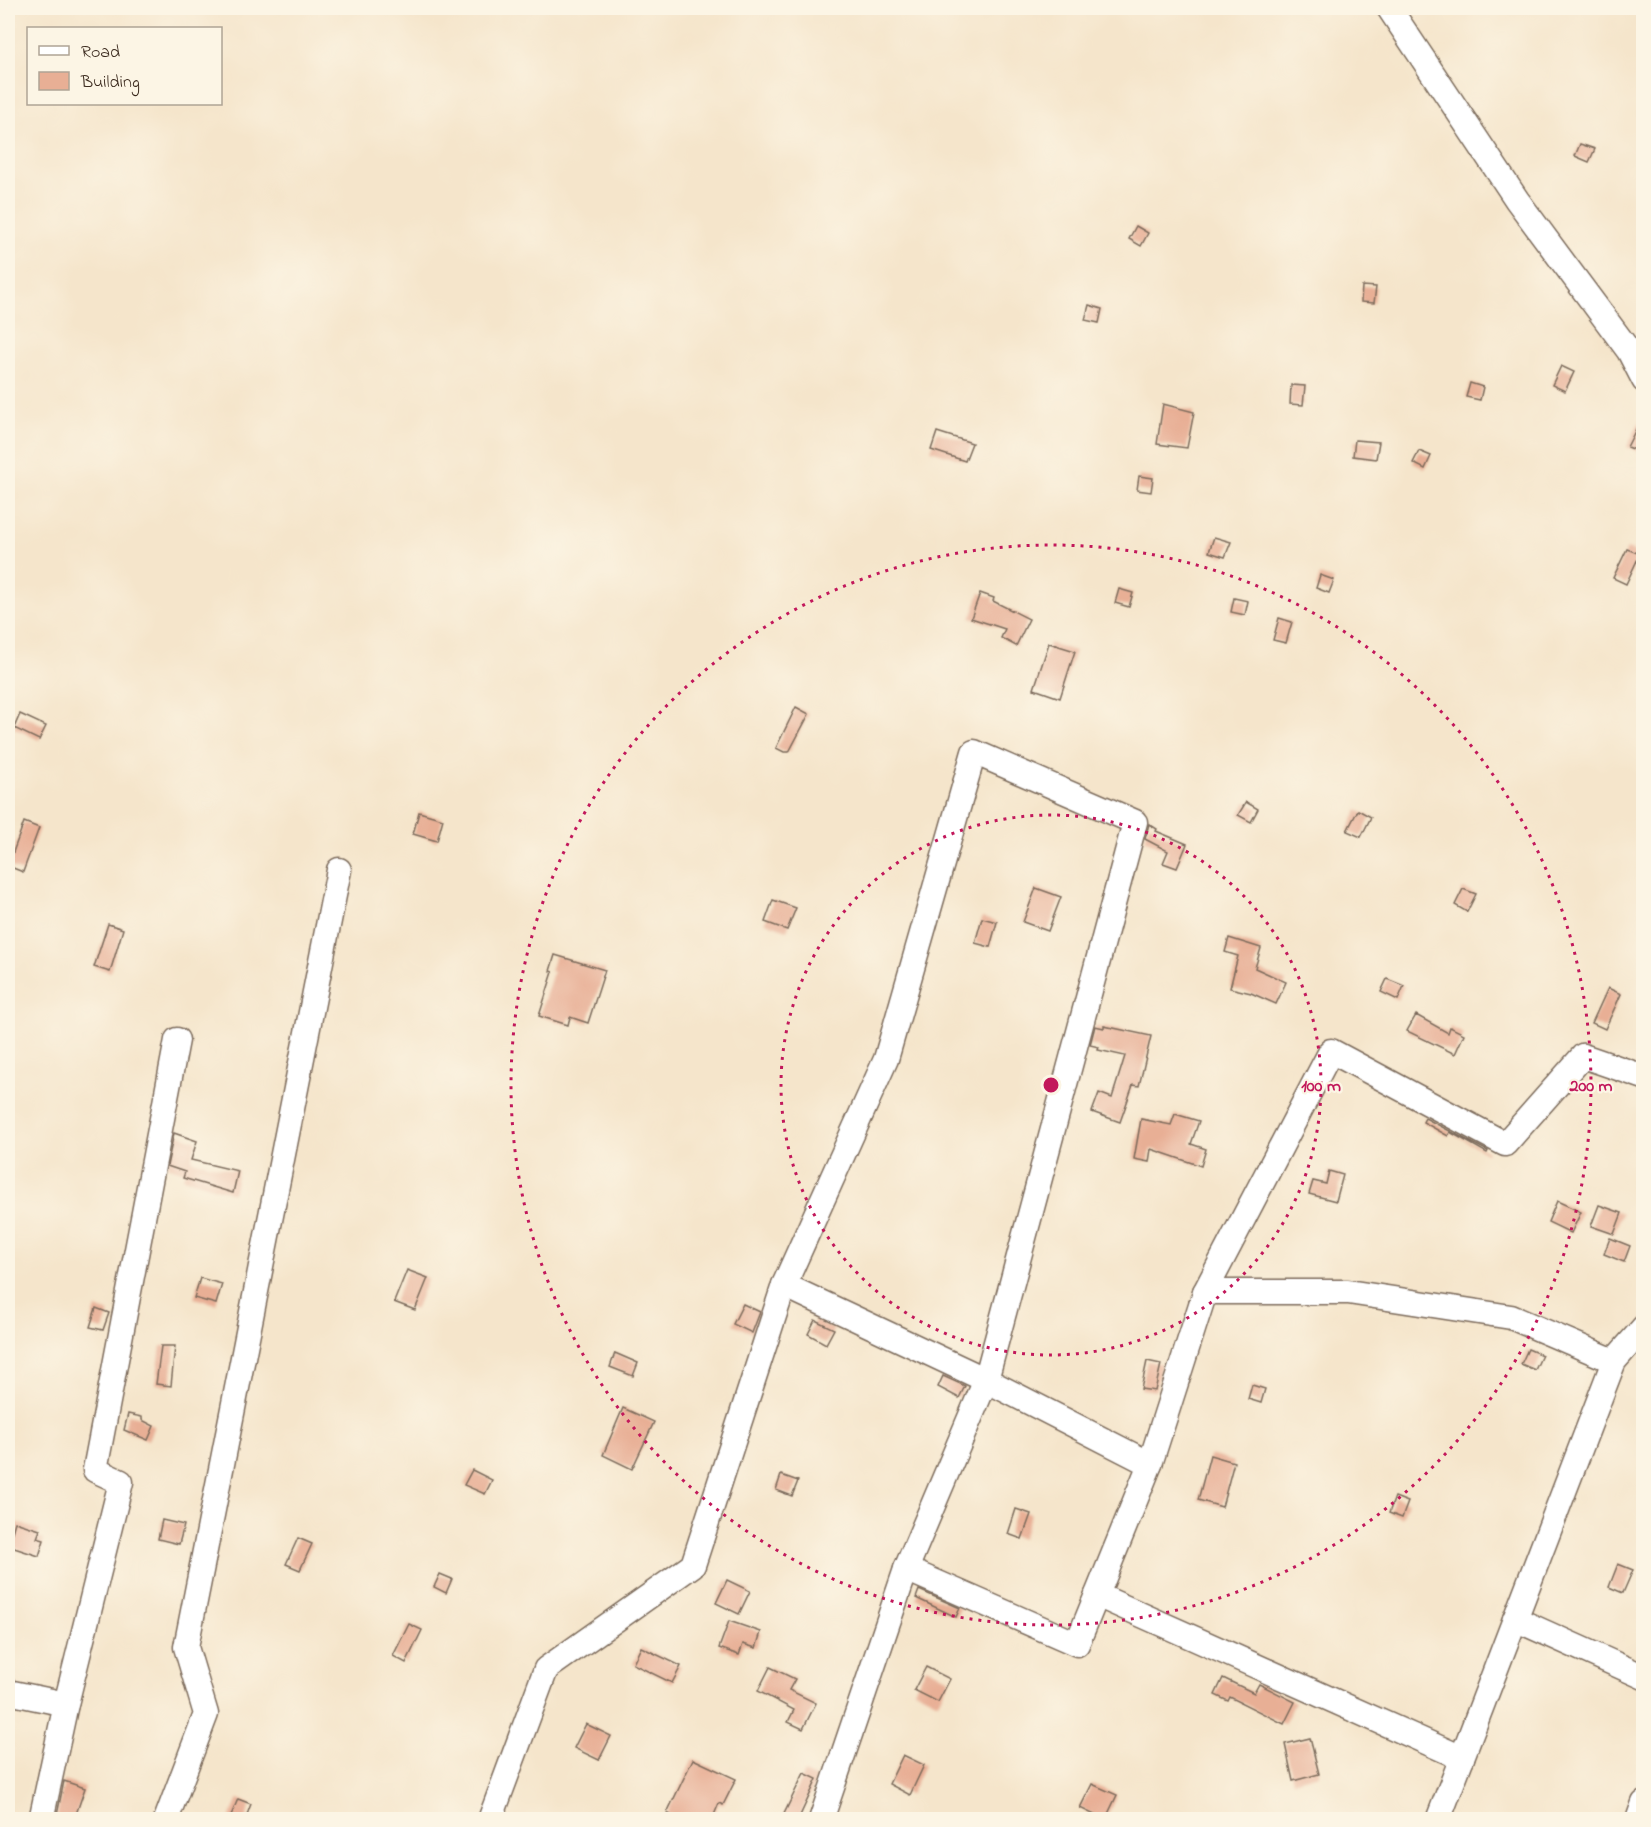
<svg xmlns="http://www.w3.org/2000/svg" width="1651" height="1827" viewBox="0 0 1651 1827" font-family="'Indie Flower',sans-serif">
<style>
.building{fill:#e8af95}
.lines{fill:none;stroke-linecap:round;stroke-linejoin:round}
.minor-casing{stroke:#7c6b5b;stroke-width:27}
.minor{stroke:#fff;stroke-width:24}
.ring{fill:none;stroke:#c2185b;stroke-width:3;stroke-dasharray:3 6}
.centre{fill:#c2185b;stroke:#fcf5e5;stroke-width:3}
.ring-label{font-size:18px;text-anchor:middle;font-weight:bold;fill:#c2185b;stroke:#fcf5e5;stroke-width:4.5;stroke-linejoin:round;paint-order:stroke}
</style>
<rect width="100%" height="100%" fill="#fcf5e5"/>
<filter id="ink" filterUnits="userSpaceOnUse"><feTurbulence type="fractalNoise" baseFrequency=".0167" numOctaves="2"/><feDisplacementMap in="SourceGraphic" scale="12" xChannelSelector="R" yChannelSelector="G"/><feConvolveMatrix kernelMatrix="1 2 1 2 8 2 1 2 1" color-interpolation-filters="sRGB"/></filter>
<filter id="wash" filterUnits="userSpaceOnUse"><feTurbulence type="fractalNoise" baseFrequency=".008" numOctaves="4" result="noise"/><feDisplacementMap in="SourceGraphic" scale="24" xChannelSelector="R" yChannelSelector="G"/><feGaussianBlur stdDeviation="1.35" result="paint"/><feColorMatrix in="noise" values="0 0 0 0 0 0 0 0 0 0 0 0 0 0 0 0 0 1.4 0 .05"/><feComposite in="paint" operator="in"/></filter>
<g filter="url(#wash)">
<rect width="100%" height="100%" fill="#f5e5cb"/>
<g id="blocks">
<g class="building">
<polygon points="1580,144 1595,149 1589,162 1575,156"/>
<polygon points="1136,226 1148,233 1141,246 1129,239"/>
<polygon points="1362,286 1376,287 1374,303 1361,302"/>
<polygon points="1089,305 1102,309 1099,323 1085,320"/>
<polygon points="1561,366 1574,372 1565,391 1552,385"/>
<polygon points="1470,383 1483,387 1480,400 1466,397"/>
<polygon points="1291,385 1305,386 1303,405 1290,404"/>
<polygon points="1163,404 1194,412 1187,448 1157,444"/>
<polygon points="1644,413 1644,454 1627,447"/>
<polygon points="937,432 972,443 965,461 931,450"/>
<polygon points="1355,440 1379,442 1376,459 1353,456"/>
<polygon points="1419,451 1431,456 1425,469 1413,463"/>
<polygon points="1139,476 1153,478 1151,492 1137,490"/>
<polygon points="1214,537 1231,542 1225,557 1209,552"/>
<polygon points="1627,549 1640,554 1626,584 1613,578"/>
<polygon points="1320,575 1334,580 1329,593 1316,588"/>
<polygon points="1119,589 1133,593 1129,607 1115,603"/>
<polygon points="980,593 994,598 993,601 1029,619 1016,646 1001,638 1005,629 971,618"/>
<polygon points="1234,598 1248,601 1245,615 1231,612"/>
<polygon points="1279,618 1292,622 1286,643 1273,640"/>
<polygon points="1049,643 1075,651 1060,698 1034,689"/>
<polygon points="796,707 809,714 789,752 784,752 776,748"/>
<polygon points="20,714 46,726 39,740 14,728"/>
<polygon points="1246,802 1258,809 1251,822 1238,815"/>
<polygon points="1358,810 1371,817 1361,837 1347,831"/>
<polygon points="419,812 443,819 437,841 413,834"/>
<polygon points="24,822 39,828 23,872 8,866"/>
<polygon points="1149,824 1157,829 1156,831 1187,844 1177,868 1163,863 1168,851 1145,839"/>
<polygon points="1036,888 1061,897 1048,931 1023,922"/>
<polygon points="1463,889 1476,894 1467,912 1455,905"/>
<polygon points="773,900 796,908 787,930 765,922"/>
<polygon points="982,918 997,922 990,947 975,943"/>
<polygon points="108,924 123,929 110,972 94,967"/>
<polygon points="1229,938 1261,948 1255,968 1286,982 1276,1004 1251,993 1230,988 1238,956 1225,952"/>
<polygon points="555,955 605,970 588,1023 570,1017 568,1025 539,1016 553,972 550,971"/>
<polygon points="1387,979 1404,986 1398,1000 1381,992"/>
<polygon points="1608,988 1621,994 1605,1029 1592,1023"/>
<polygon points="1416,1015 1448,1033 1450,1027 1464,1034 1455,1054 1407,1031"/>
<polygon points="1095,1026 1104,1028 1104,1026 1151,1036 1139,1086 1133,1085 1120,1122 1092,1112 1099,1093 1112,1098 1125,1056 1098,1050 1099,1047 1090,1045"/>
<polygon points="1175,1114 1199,1121 1191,1144 1206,1149 1201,1166 1151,1149 1149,1162 1134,1159 1141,1119 1171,1125"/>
<polygon points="1425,1118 1488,1151 1487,1153 1450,1132 1448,1136 1423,1122"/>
<polygon points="174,1133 197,1141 191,1160 238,1171 233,1193 183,1178 185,1172 167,1166"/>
<polygon points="1329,1171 1343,1175 1336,1201 1309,1194 1313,1181 1326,1184"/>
<polygon points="1557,1201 1581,1212 1571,1233 1548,1222"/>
<polygon points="1599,1205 1622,1213 1614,1234 1591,1226"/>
<polygon points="1610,1238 1630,1246 1624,1262 1604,1254"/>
<polygon points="407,1270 428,1278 415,1310 394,1302"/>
<polygon points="200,1278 222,1284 216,1304 194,1298"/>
<polygon points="743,1304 760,1312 752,1333 733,1324"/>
<polygon points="96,1308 109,1313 103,1330 90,1327"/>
<polygon points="815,1320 834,1329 826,1344 808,1334"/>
<polygon points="161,1346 175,1346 171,1386 156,1384"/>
<polygon points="1528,1349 1542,1355 1535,1370 1521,1364"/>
<polygon points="615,1353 638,1363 633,1376 610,1367"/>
<polygon points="1147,1361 1161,1364 1155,1391 1141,1389"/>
<polygon points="943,1376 965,1386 959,1398 938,1387"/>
<polygon points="1252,1385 1265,1389 1261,1403 1248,1399"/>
<polygon points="623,1408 654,1422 632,1469 603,1455"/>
<polygon points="128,1414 142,1417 142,1420 154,1426 148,1440 124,1430"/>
<polygon points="1210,1455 1234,1462 1222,1507 1198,1500"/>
<polygon points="472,1470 492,1480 485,1494 464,1485"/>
<polygon points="781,1475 798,1481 792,1496 776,1490"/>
<polygon points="1395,1497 1408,1502 1402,1518 1389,1513"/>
<polygon points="1016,1509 1031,1514 1022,1539 1008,1534"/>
<polygon points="162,1520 184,1525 179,1544 158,1539"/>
<polygon points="15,1522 40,1530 37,1538 44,1540 39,1556 8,1546"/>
<polygon points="298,1538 312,1544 300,1570 286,1564"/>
<polygon points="1618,1564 1633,1570 1623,1593 1609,1587"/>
<polygon points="440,1574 452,1579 446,1593 434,1587"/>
<polygon points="727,1580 750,1591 739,1614 716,1603"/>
<polygon points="919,1590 960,1608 956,1617 916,1598"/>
<polygon points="729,1621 761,1632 756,1648 743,1644 739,1655 719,1648"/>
<polygon points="409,1624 422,1630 406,1663 393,1656"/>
<polygon points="641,1647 681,1666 672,1683 633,1664"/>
<polygon points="770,1667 795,1679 789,1690 816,1703 803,1729 788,1722 794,1710 758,1691"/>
<polygon points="926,1667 950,1679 938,1702 914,1690"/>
<polygon points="1223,1678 1254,1693 1259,1684 1295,1702 1284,1724 1230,1697 1228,1701 1215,1695"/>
<polygon points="586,1724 611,1736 599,1760 574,1748"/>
<polygon points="1310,1738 1319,1774 1293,1781 1285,1744"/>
<polygon points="903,1755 924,1765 910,1795 889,1784"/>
<polygon points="693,1759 736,1779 723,1805 719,1803 712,1820 680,1820 667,1813"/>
<polygon points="804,1773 817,1779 798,1820 781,1820"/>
<polygon points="64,1781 85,1788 74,1820 56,1820"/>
<polygon points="1092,1784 1117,1795 1105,1820 1080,1808"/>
<polygon points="238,1799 251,1804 245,1820 229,1820"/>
</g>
</g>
</g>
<g filter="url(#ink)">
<use href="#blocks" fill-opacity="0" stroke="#7c6b5b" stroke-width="1.5"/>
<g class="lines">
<defs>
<g id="minor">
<polyline points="1389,8 1517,200 1629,351 1644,380"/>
<polyline points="784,1285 986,1380 1150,1464"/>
<polyline points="1205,1292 1348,1292 1511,1317 1614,1361"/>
<polyline points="906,1569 1077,1644 1150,1464 1205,1292 1331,1051 1505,1144 1583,1056 1644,1077"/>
<polyline points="1097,1595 1462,1758"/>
<polyline points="1515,1619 1644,1677"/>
<polyline points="8,1692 66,1704"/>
<polyline points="41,1820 66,1704 121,1482 95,1470 177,1040"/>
<polyline points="166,1820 206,1714 186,1647 339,870"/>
<polyline points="490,1820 546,1669 693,1565 784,1285 886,1059 974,752 1135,822 986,1380 906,1569 821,1820"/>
<polyline points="1438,1820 1614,1361 1644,1327"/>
<polyline points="1638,1820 1644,1803"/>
</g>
</defs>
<use href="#minor" class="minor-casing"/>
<use href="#minor" class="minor"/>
</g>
</g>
<g class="ring">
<circle cx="1051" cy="1085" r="270"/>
<circle cx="1051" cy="1085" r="540"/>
</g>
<circle cx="1051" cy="1085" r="9" class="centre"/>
<g class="ring-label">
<text x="1321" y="1091">100 m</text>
<text x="1591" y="1091">200 m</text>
</g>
<rect width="1651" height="1827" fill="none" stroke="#fcf5e5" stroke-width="30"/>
<rect x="27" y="27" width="195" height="78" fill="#fcf5e5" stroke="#afa495" stroke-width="1.5"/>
<rect x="39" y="46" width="30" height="9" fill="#ffffff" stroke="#afa495" stroke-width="1.5"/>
<text x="81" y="57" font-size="18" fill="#3b2a1e">Road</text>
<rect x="39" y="72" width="30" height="18" fill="#e8af95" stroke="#afa495" stroke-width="1.5"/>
<text x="81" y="87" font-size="18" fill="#3b2a1e">Building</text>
</svg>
